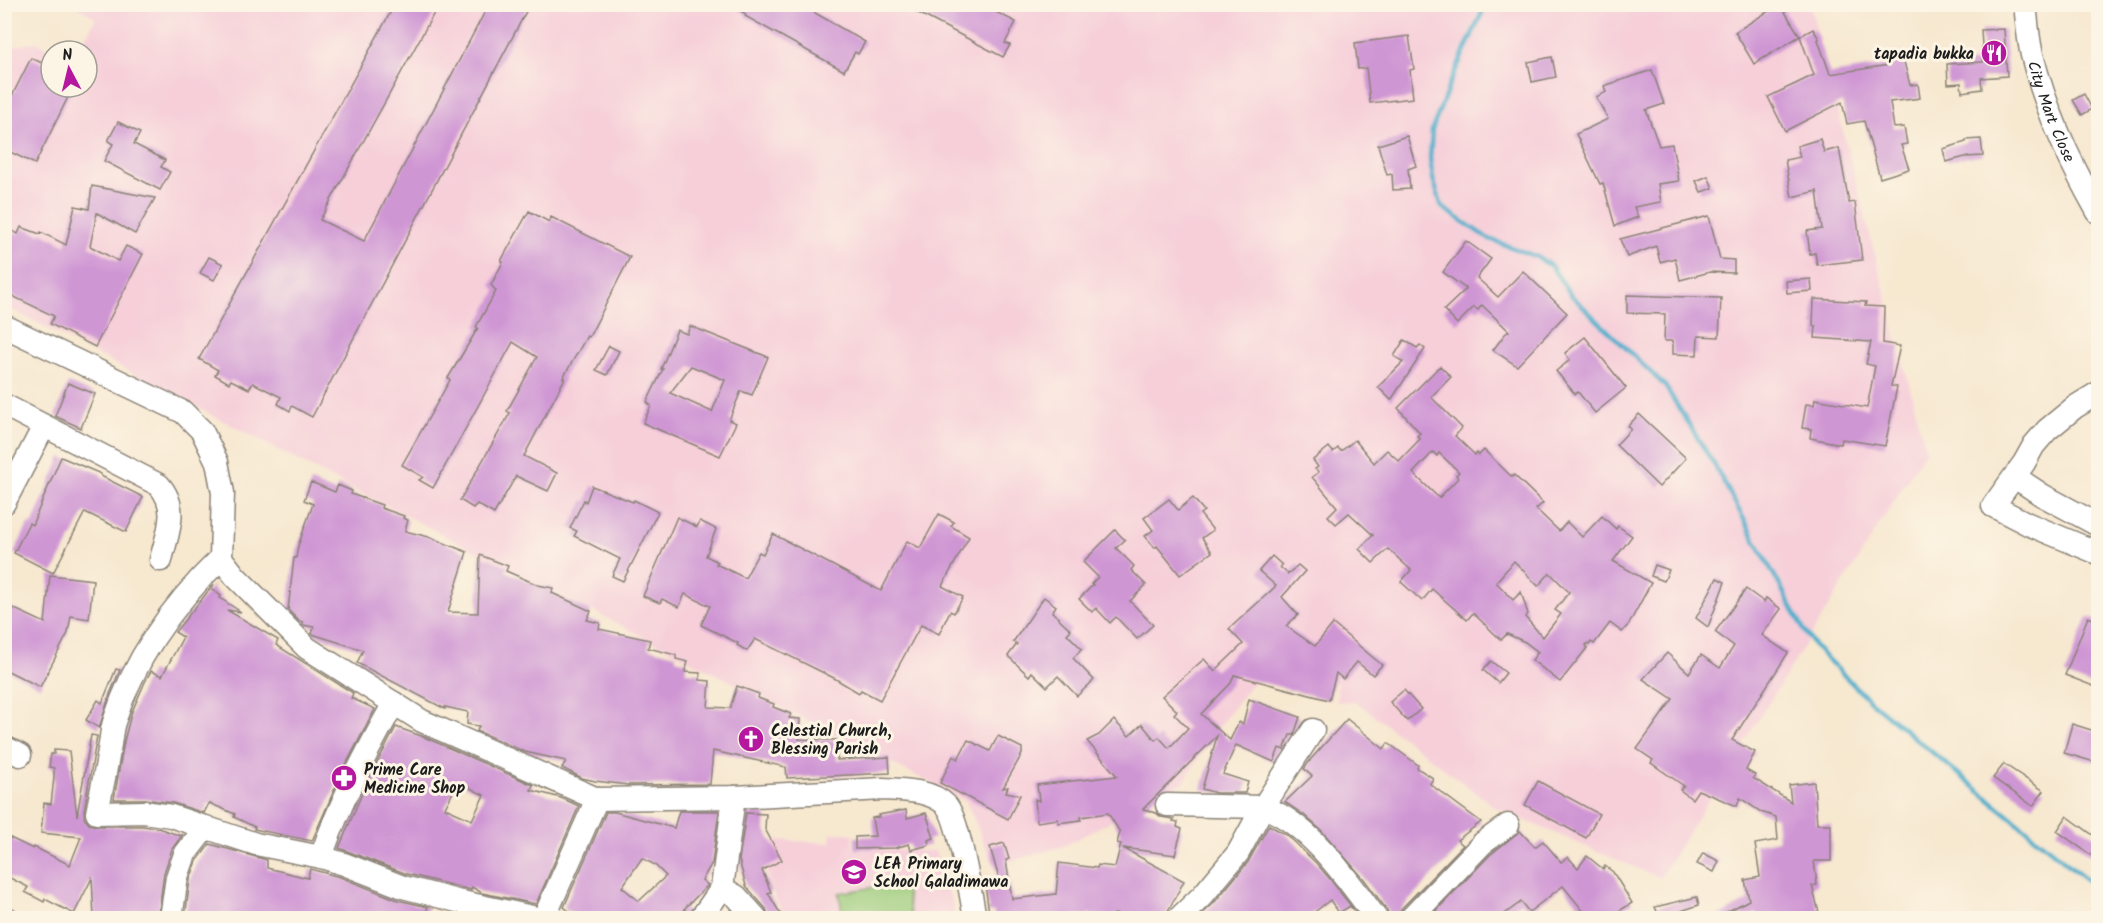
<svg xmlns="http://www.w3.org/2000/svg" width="2103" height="923" viewBox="0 0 2103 923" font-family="Kalam,sans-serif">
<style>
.built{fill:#f6cfd9}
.green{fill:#9aca78;stroke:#5b734a;stroke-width:1.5}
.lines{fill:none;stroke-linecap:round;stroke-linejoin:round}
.stream{stroke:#4daecc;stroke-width:4.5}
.building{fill:#cf96d4;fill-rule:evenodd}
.minor-casing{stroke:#8a8276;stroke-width:25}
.minor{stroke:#fff;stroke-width:22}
.labels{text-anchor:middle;stroke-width:6;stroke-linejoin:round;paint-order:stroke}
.poi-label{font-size:16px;font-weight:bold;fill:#1c1c1c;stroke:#fcf5e5;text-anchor:start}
.street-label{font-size:16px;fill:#1c1c1c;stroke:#fcf5e5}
</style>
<rect width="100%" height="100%" fill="#fcf5e5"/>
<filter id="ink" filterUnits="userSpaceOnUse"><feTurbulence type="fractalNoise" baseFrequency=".0167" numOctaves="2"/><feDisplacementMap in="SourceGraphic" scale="12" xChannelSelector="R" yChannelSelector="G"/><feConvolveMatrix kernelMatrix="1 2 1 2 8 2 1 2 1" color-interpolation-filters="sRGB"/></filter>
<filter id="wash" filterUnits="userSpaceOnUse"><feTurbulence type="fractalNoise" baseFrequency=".008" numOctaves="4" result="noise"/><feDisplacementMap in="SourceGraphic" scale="24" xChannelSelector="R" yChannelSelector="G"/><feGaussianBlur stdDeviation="1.35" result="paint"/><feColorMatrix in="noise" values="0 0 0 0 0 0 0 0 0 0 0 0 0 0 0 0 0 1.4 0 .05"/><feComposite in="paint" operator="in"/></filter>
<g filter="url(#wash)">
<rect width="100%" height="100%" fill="#f7e8d0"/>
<g class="built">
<polygon points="72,4 1810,5 1926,450 1660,878 1496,808 1355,701 1337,702 1337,683 1288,664 1262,675 1248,688 1210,739 1184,782 1064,846 994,866 966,801 314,469 5,306 4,58 10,47 37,42 52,51 51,87 87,87 87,51 78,51 96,18"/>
<polygon points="831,833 853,834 853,849 935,851 953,906 954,918 785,918 773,893 756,839 831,843"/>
</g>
<polygon class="green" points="905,882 911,918 843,918 839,893"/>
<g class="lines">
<polyline class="stream" points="1486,4 1450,83 1432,130 1430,159 1433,179 1442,207 1487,238 1537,257 1551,266 1571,295 1665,386 1715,466 1805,632 1816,648 1870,701 2098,889"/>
</g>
<g id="blocks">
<g class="building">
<polygon points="395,4 439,4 320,220 364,241 489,4 530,4 312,417 292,406 290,411 278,404 281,397 253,383 249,389 231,380 229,383 215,375 218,370 199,359"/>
<polygon points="728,4 800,4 865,42 858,54 855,52 844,71 745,16 746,14"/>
<polygon points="901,4 980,4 1016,22 1005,43 1010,45 1003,57"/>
<polygon points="1780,4 1800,36 1754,64 1735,32"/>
<polygon points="1813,29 1819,39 1818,40 1830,74 1889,65 1889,62 1903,58 1910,85 1918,84 1920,98 1890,102 1894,128 1904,127 1907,144 1901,145 1909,169 1880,178 1864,121 1847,124 1842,102 1785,131 1768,97 1814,75 1800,36"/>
<polygon points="2004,29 2007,76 1981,78 1982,89 1962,92 1961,83 1948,84 1947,64 1983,62 1981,30"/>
<polygon points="1409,36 1414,69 1410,70 1413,98 1370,103 1366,68 1358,69 1355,43"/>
<polygon points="1552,57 1556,77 1532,82 1528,62"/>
<polygon points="31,58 51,67 51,87 73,87 35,164 4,149 4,112"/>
<polygon points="1652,70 1664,104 1646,110 1659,146 1672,144 1679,181 1658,184 1661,202 1634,207 1638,217 1615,226 1603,183 1600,184 1576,134 1608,119 1596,97 1606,92 1604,86"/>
<polygon points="2084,94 2092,109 2082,115 2073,100"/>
<polygon points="118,122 140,133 134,144 165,160 161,167 170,172 160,190 104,161 113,144 108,141"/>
<polygon points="1407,136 1416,166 1408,169 1410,189 1393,190 1392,174 1387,175 1378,145"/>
<polygon points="1820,139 1824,152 1839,148 1849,203 1855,202 1862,260 1817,265 1815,253 1810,254 1807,231 1822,229 1817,191 1792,197 1785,160 1800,157 1797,146"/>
<polygon points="1981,139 1983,156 1965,157 1946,162 1943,149 1966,142 1966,140"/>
<polygon points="1708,176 1713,188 1701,192 1696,181"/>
<polygon points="92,186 155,198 135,234 97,213 90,246 118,261 126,246 143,254 95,347 50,324 54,316 4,292 4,226 18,234 21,227 40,234 41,232 66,245 75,206 89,209"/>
<polygon points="529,211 549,222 551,217 630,257 589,337 587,336 563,378 565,378 524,456 557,473 548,491 516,476 494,514 477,504 473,508 460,500 510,413 507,411 537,357 513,342 433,488 419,480 423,477 402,465 450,380 448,378 478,328 476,327 496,291 491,285 503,262 501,261"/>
<polygon points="1709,216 1720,259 1734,260 1734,273 1710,272 1680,280 1675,258 1660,262 1656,246 1627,257 1620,239"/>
<polygon points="1466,241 1491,259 1477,278 1498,297 1523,271 1567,313 1517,366 1493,350 1505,334 1509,331 1482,305 1478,310 1474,307 1457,324 1444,310 1466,289 1443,272"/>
<polygon points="209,257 223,264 214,280 200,273"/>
<polygon points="1811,279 1812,291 1787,293 1786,281"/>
<polygon points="1627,295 1721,298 1719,337 1698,336 1697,355 1673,354 1673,341 1664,341 1665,314 1627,313"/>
<polygon points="1814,299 1866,302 1865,306 1884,307 1883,343 1900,346 1891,386 1897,387 1885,446 1842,439 1841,444 1810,438 1811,429 1802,428 1806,404 1814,405 1815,399 1867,408 1875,366 1866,364 1871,342 1815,338 1816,326 1813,326"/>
<path d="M 690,326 L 768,357 L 752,395 L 741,391 L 729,420 L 736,423 L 720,456 L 643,423 L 651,406 L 647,402 L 663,369 L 661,369 L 677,330 L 687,334 ZM 691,366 L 725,380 L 712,412 L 670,393 Z"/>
<polygon points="1585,337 1626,388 1595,413 1578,392 1575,394 1556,371 1570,360 1565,353"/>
<polygon points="1404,340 1417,348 1420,345 1425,349 1391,400 1378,387 1403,362 1394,356"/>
<polygon points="609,346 619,351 607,375 596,370"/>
<path d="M 1440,366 L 1451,377 L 1431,397 L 1462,428 L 1455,436 L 1475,455 L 1477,453 L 1479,455 L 1484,450 L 1512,477 L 1514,475 L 1543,503 L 1536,509 L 1559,531 L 1567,522 L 1582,537 L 1602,516 L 1616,529 L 1618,526 L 1632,536 L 1613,561 L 1651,583 L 1629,624 L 1622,632 L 1610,623 L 1594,644 L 1591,642 L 1589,645 L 1587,644 L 1586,645 L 1587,648 L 1560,682 L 1532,660 L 1538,652 L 1525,642 L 1507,634 L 1501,640 L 1473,613 L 1467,620 L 1432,589 L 1422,601 L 1401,582 L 1411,570 L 1388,549 L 1373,563 L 1359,549 L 1373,535 L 1349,513 L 1336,524 L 1328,516 L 1337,507 L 1312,477 L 1319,472 L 1315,469 L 1318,467 L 1313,460 L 1329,447 L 1333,452 L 1338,448 L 1341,451 L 1355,440 L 1374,463 L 1387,450 L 1399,461 L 1420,439 L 1417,436 L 1420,433 L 1398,408 ZM 1433,452 L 1437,456 L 1439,453 L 1459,472 L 1456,475 L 1458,478 L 1439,498 L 1413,473 ZM 1514,561 L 1538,586 L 1550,573 L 1569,592 L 1555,610 L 1561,614 L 1543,637 L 1525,617 L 1528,614 L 1521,592 L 1513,600 L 1496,582 Z"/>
<polygon points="68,383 95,394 81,428 55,416"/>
<polygon points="1639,414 1686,458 1659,487 1616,445 1631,429 1628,426"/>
<polygon points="61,457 101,474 101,476 143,497 126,532 85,512 53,573 14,553 29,523 32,525"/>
<polygon points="311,482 335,492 338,485 352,491 351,494 382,505 381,508 404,516 403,518 408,520 405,531 429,537 467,552 448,612 478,613 480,555 508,566 506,571 538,585 553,588 552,593 591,611 587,620 600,623 599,629 650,640 648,648 676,655 676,659 688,662 685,672 700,673 700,680 710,681 708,707 730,708 737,686 759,694 758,698 774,704 773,707 791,714 789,718 800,719 799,739 837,740 837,760 889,757 890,773 787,778 786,767 713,751 710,784 628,785 595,781 582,778 562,768 566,761 525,752 477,731 479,726 467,724 468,712 445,707 445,709 357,663 363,650 312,634 314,627 303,625 303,622 299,621 288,610 294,558 296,558 298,546 313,504 304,500"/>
<polygon points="592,486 633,502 634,500 658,512 623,581 612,576 620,559 574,536 577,531 570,528 584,500 586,502"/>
<polygon points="1193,498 1204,511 1200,514 1213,530 1202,538 1212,552 1180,575 1157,546 1155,548 1145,536 1153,530 1144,518 1169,499 1178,510"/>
<polygon points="939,514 954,522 951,526 969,537 942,586 963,597 954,613 950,611 939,634 921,625 880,700 861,690 859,693 834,678 755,639 747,651 737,645 738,643 701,625 710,606 685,594 679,607 662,599 660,603 643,596 677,517 697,527 700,521 716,529 706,556 718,562 716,564 745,578 759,552 763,554 773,534 881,591 907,541 920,548"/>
<polygon points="1115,530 1125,540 1116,548 1134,566 1131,570 1146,585 1130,601 1153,625 1137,639 1116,617 1110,623 1096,608 1092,612 1079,599 1093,585 1091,584 1098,577 1083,562"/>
<polygon points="1272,556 1282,565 1280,567 1288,574 1298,565 1305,571 1282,597 1298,615 1286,626 1315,646 1333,624 1382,665 1373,675 1357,662 1343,679 1336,673 1329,700 1234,675 1231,683 1201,714 1230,740 1239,722 1243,724 1249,699 1300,717 1294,735 1290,735 1284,750 1279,748 1274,762 1236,745 1223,774 1248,782 1245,793 1216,793 1202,789 1217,736 1143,809 1156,813 1161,817 1174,819 1173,821 1178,822 1177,827 1182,829 1175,855 1123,848 1184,881 1164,918 1145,918 1114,914 1113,918 1087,914 1087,916 1074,915 1074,918 1048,916 1029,918 994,918 994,912 989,913 985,884 1000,882 990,847 1004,843 1009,859 1006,860 1012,899 1056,894 1059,863 1097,868 1098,865 1115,867 1121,844 1117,843 1120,832 1108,813 1081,817 1081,820 1058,823 1058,819 1037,822 1035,799 1039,801 1037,785 1117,776 1087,741 1099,735 1114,720 1129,736 1142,724 1155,740 1159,737 1169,748 1188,728 1174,714 1177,711 1162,696 1204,659 1215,671 1243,644 1229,629 1276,586 1259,571"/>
<polygon points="1655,565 1669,570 1664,581 1651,576"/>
<polygon points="50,575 93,580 89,619 71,616 68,633 40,687 4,669 4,604 45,623"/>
<polygon points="1717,578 1725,582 1708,627 1696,618"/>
<polygon points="214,584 212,589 221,596 220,598 241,612 227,610 278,640 276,645 353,693 351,698 375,709 342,772 312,841 254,829 255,827 234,817 235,814 209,803 204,813 173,803 144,799 114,799 124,741 131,714 145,682 151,671 162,676 183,637 175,632"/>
<polygon points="1746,589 1764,602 1766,598 1781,609 1762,635 1788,653 1732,740 1755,752 1746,770 1755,775 1753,778 1791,802 1789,785 1814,782 1817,824 1831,824 1831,861 1814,861 1817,885 1812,886 1819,912 1816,912 1818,918 1758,918 1757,913 1746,918 1715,918 1749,900 1745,880 1760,877 1755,844 1778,840 1776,817 1761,812 1740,798 1737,806 1698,790 1692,799 1680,790 1684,786 1651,763 1653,760 1637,749 1673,699 1643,679 1667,653 1689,673 1701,655 1720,668 1734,646 1715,632"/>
<polygon points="1044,597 1056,606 1052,612 1071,630 1067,634 1082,649 1073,658 1094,680 1077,696 1058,676 1047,687 1032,672 1029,676 1008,656 1017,644 1013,642"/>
<polygon points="2088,617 2098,621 2098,688 2065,675"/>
<polygon points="1491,661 1506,673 1498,683 1483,670"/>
<polygon points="116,669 120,670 110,694 99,728 86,720 98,700 102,703"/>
<polygon points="1404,690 1421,709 1407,721 1390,702"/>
<polygon points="1347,719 1384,749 1388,743 1418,765 1417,768 1433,778 1430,784 1481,822 1457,840 1463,845 1401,909 1398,918 1389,918 1387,910 1364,879 1321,830 1304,815 1285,802 1312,776 1304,769 1311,759"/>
<polygon points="2072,724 2098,732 2098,763 2064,753"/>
<path d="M 396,727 L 424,737 L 533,785 L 531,790 L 561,798 L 579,806 L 536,904 L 482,893 L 472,887 L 471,890 L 407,874 L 339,848 L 366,784 ZM 458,782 L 484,795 L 472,820 L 445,808 Z"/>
<polygon points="91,735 97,736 84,810 84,818 89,824 97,826 143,826 158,828 181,836 183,834 172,849 164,873 158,918 94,918 92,878 74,914 45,899 44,902 25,892 28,887 4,875 4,835 33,849 34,847 70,865 81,837 41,833 44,803 51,804 54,777 54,768 49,767 51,754 54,754 54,750 69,751 77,816"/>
<polygon points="998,736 1022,748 1022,754 1003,788 1008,787 1006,792 1020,795 1008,819 940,783 953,756 958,759 968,740 990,751"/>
<polygon points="2004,764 2044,791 2033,806 1993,778"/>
<polygon points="1538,781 1599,814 1586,838 1525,805"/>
<polygon points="906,810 907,818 926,813 934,838 928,840 929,845 911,850 909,844 895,848 855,849 855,837 875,836 872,818 879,817 878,815"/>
<path d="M 679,811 L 719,811 L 712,863 L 702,880 L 708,885 L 684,909 L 689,913 L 688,918 L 578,918 L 564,907 L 606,812 L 615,812 L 674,828 ZM 642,858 L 655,865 L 666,876 L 639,901 L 622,887 Z"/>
<polygon points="746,813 766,814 765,829 782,860 762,870 771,892 768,893 783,918 769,918 766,909 746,886 739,860"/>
<polygon points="2067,816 2098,839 2098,860 2057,831"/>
<polygon points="1269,825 1288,836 1316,863 1330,879 1360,918 1350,906 1339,913 1330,900 1307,918 1198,918 1213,904 1248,862"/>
<polygon points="1520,831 1535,847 1543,841 1561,862 1568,857 1578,868 1587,856 1603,869 1605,866 1613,872 1632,903 1608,918 1589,918 1563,886 1529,912 1521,902 1499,918 1429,918 1490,855"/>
<polygon points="210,844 267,860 267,868 308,878 310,869 340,877 398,900 428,907 424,918 342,918 325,915 325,918 185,918 190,880 197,861"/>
<polygon points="1703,853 1719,861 1714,872 1697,864"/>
<polygon points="1697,897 1699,905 1660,918 1655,907"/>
<polygon points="731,910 738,918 721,918"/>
</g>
</g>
</g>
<g filter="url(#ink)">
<use href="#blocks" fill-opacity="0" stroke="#8a8276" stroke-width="1.5"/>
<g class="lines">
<defs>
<g id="minor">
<path id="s1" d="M 2025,4 C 2027,21 2028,39 2032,55 C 2046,111 2070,163 2098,212"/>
<path d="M 4,326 L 183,412 L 202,431 L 217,462 L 223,493 L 221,558 L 235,576 L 307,648 L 422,721 L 597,799 L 734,797 L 883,789 C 904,790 931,790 946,805 C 959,818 971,897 975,918"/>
<polyline points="2098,393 2075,407 2047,430 2034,445 2024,463 1993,506 2028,524 2098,553"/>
<path d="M 4,405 L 159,485 C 180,509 167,533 161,560"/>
<polyline points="2015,477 2042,495 2098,525"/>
<polyline points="4,503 44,426"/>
<path d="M 221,558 C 173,604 134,659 114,722 C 111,731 111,741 109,750 C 106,771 101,792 97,813 L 144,812 L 171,816 L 256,844 L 321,857 L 344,864 L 403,887 L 457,901 L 537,918"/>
<polyline points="4,747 20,755"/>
<path d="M 1167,805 L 1263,807 C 1309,823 1348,880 1376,918"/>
<path d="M 321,857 C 340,802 366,753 394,703"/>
<polyline points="722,888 736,896 756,918"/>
<polyline points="4,917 7,918"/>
<polyline points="171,918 177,877 185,854 206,827"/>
<polyline points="544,918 597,799"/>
<polyline points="701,918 722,888 734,797"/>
<polyline points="1179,918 1203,895 1238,853 1263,807 1313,730"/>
<polyline points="1411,918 1483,843 1508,825"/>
</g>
</defs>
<use href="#minor" class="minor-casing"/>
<use href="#minor" class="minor"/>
</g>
</g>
<defs>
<symbol id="restaurant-disc" viewBox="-11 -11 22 22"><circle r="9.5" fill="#b5179e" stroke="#fcf5e5"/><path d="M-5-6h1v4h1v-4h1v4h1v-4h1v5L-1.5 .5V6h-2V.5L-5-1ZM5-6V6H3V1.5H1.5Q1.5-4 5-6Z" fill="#fff"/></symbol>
<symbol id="church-disc" viewBox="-11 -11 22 22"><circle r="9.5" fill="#b5179e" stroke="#fcf5e5"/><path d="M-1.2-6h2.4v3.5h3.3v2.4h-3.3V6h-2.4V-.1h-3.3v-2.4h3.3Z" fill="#fff"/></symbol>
<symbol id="pharmacy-disc" viewBox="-11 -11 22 22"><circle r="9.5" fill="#b5179e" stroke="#fcf5e5"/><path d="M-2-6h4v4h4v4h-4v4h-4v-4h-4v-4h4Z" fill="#fff"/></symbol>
<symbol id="school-disc" viewBox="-11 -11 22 22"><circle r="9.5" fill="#b5179e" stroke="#fcf5e5"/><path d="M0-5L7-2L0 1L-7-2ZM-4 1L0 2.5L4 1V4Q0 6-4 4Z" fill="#fff"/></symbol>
</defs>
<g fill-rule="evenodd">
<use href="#restaurant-disc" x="1979" y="38" width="30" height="30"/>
<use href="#church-disc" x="736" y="724" width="30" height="30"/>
<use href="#pharmacy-disc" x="329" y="763" width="30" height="30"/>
<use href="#school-disc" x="839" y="857" width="30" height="30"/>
</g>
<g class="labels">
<g class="poi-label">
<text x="1974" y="59" text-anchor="end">tapadia bukka</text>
<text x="771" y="736">Celestial Church,<tspan x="771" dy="18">Blessing Parish</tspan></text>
<text x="364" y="775">Prime Care<tspan x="364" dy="18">Medicine Shop</tspan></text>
<text x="874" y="869">LEA Primary<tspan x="874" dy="18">School Galadimawa</tspan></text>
</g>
<g class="street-label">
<text dy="6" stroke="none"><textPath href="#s1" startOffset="111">City Mart Close</textPath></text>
</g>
</g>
<rect width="2103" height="923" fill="none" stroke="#fcf5e5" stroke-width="24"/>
<g transform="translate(69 69) rotate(353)"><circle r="28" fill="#fcf5e5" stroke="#a29e95" stroke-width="1.5"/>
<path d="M0-4.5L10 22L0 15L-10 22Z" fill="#b5179e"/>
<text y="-9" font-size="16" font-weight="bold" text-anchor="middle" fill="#1c1c1c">N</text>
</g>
</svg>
